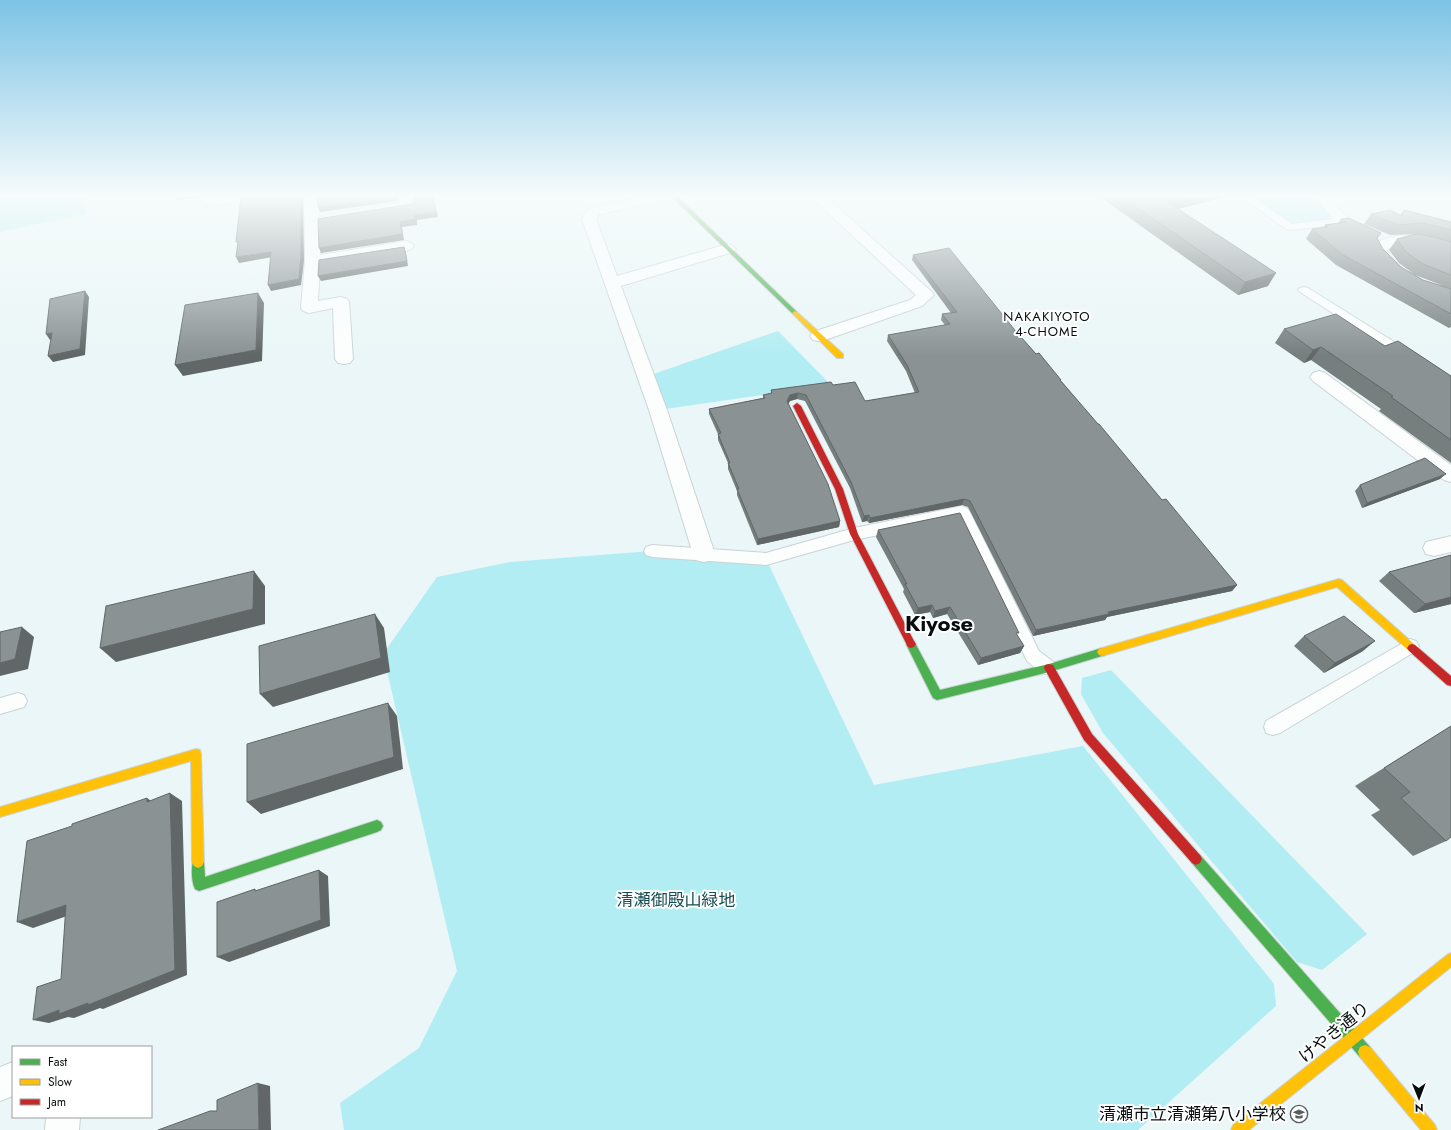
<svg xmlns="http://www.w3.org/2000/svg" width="1451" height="1130" viewBox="0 0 1451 1130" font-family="Jost,'Noto Sans JP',sans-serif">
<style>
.green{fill:#b2edf3}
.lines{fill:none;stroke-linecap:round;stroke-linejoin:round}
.lane-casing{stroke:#cad3d4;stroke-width:2}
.street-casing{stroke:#cad3d4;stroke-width:2}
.fast-casing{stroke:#cad3d4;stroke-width:2}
.slow-casing{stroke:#cad3d4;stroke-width:2}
.jam-casing{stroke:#cad3d4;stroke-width:2}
.lane{fill:#fcfefe;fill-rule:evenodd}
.street{fill:#fcfefe;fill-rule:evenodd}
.fast{fill:#4caf50;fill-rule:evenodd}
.slow{fill:#ffc107;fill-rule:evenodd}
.jam{fill:#c62828;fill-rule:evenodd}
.wall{fill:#777e7e}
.shaded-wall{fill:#616667}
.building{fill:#8a9293;stroke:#616667}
.labels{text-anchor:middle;stroke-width:4;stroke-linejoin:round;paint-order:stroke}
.far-neighbourhood-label{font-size:13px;letter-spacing:1px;fill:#070d0e;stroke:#fff}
.near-park-label{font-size:17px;fill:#174e53;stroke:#fff}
.near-street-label{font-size:17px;fill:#070d0e;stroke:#fff}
.near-poi-label{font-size:17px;fill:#070d0e;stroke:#fff;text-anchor:end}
.town-label{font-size:22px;font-weight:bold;fill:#070d0e;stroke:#fff}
</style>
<rect width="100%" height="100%" fill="#eaf6f7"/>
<g class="green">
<polygon points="0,197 84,197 85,214 0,232"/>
<polygon points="1247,197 1308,197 1329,205 1342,221 1290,227"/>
<polygon points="778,331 831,385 658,410 645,377"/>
<polygon points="652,551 766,559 874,785 1083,746 1274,984 1276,1006 1138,1130 344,1130 340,1103 419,1048 457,971 383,654 437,577 510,562"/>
<polygon points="1111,670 1367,934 1322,970 1297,962 1103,733 1081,694 1082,678"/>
</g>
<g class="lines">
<defs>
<g id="lane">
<polygon points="1242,197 1253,197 1292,224 1342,218 1347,221 1342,224 1290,230 1286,229"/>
<polygon points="1304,287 1308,288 1412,353 1414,356 1412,359 1404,359 1300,292 1298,290 1300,288"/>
<path d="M 962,506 L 967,508 L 970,512 L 1039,651 L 1055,663 L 1058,668 L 1055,673 C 1043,678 1036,668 1027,661 L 958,519 L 854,540 L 766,565 L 652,557 L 646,555 L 644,551 L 646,547 L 652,545 L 766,553 L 854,528 Z"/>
<polygon points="1410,639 1416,641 1419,646 1416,651 1280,733 1273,735 1266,733 1264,727 1266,721"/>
<polygon points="18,693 24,695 27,701 24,707 0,714 0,698"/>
</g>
<g id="street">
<polygon points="203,197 250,197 248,200 243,201 209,206 204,205 202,202"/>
<polygon points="304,197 318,197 320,255 406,241 411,243 414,246 411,249 406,251 320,264 318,301 341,297 347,299 349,302 353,359 350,363 344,364 338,363 335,359 333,308 309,313 303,311 301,308 305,261"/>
<polygon points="399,197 413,197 415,205 413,208 380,214 375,213 373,210 375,207 400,202"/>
<polygon points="640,197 663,197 661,200 598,215 596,219 617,276 728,244 733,246 736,249 733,252 621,286 667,410 715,554 712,560 704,562 696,560 693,554 649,410 582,219 588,209"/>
<polygon points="811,197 826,197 932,292 934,295 922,306 825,340 819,341 813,340 810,336 813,332 910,300 916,295"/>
<polygon points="1315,197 1329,197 1347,218 1372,229 1374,232 1372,235 1367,236 1337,224"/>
<path d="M 1405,235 L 1424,236 L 1451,243 L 1451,253 C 1429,247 1409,237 1387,250 L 1390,256 L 1403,269 L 1401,272 C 1386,276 1376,260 1371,248 C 1378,238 1394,236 1405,235 Z"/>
<polygon points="1319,371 1325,373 1451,465 1451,482 1444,480 1313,381 1310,377 1313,373"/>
<polygon points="1451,536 1451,552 1434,556 1426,554 1423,548 1426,542"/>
<polygon points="13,1062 13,1096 0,1101 0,1067"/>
<polygon points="46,1117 80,1117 79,1130 45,1130"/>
</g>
<g id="fast">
<polygon points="672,197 678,197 797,312 797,314 793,314"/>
<polygon points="911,640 914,641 940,690 1049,664 1102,648 1105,649 1107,652 1105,655 1102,656 1049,672 937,700 933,698 906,644 908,641"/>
<path d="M 377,820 L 381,822 L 383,826 L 381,830 L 377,832 L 199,891 L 195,889 C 191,881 191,866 194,858 L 198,856 L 202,858 L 204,862 L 205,877 Z"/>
<polygon points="1196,853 1200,855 1370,1047 1372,1052 1370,1057 1365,1059 1360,1057 1192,863 1190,859 1192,855"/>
</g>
<g id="slow">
<polygon points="795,311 797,312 843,354 843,358 837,358 792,313"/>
<polygon points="1339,579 1342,580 1415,645 1417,648 1415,651 1412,652 1409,651 1337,587 1102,656 1099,655 1097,652 1099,649 1102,648"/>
<polygon points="196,749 200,750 201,754 204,862 202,866 198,868 194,866 192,862 191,761 0,817 0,807"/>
<polygon points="1451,953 1451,967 1249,1130 1231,1130 1233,1125 1447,955"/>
<polygon points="1365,1045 1370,1047 1435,1125 1437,1130 1421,1130 1360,1057 1358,1052 1360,1047"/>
</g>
<g id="jam">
<polygon points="797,403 801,406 843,489 858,534 914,641 916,644 914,647 911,648 908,647 850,534 835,489 793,406"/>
<polygon points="1412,644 1415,645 1451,676 1451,686 1447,685 1409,651 1407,648 1409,645"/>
<polygon points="1049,664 1053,665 1092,734 1200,855 1202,859 1200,863 1196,865 1192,863 1084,740 1044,668 1045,665"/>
</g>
</defs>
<use href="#lane" class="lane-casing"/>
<use href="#street" class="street-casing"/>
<use href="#fast" class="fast-casing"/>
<use href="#slow" class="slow-casing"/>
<use href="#jam" class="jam-casing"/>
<use href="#lane" class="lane"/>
<use href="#street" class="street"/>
<use href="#fast" class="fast"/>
<use href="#slow" class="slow"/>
<use href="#jam" class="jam"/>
</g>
<g class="wall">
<polygon points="1100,197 1222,197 1221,198 1178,209 1268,286 1238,295"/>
<polygon points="1404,210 1451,222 1451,327 1449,328 1336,265 1306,239 1312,229 1323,228 1325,225 1338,223 1341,219 1381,233 1377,239 1383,249 1401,267 1423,280 1444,286 1415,275 1399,263 1389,250 1397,239 1421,235 1415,234 1390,235 1364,224 1371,214 1400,215"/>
<polygon points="913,255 1014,329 1036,354 1061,380 1061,381 1162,500 1237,585 1232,591 1107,617 1105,620 1033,636 968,507 962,505 869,523 867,521 862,522 850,488 805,401 797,399 790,401 788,403 840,521 839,527 757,545 737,495 737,491 728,469 728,463 718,440 718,434 709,414 709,409 763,398 763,395 771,394 771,390 833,385 865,401 915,393 906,371 887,341 888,335 945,325 941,320 942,314 951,313 912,260"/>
<polygon points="1284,329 1385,346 1451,376 1451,463 1379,411 1381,409 1311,360 1304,363 1275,343"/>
<polygon points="1440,479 1362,508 1355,491 1360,485"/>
<polygon points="878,530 1017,636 1024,646 1020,653 978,665 947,614 933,618 930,612 915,615 903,592 904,589 876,537"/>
<polygon points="1451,555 1451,604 1414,613 1379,581 1389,572"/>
<polygon points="1304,636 1363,651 1324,673 1294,646"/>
<polygon points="1451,726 1446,841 1413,856 1371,815 1380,810 1355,786"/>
</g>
<g class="shaded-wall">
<polygon points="176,197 202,197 178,200"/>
<polygon points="301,197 303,197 304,261 301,285 271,291 268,285"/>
<polygon points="389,197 399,197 398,201 320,212 318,207"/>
<polygon points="433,197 438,217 417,220 417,225 402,227 404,240 321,253 319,248 400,222"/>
<polygon points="1183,197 1222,197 1221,198 1160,213 1166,201"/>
<polygon points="404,247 406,253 408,266 321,281 318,276"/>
<polygon points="271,252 273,257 239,263 236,257"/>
<polygon points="1276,273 1268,286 1238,295 1245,282"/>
<polygon points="85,291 89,297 85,355 53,362 48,356"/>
<polygon points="258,293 264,303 262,361 183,376 175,365"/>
<polygon points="52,333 57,338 50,340 46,334"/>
<polygon points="1321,347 1311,360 1304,363 1313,350"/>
<polygon points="798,393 797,399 790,401 787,407 787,401 790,395"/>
<polygon points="1446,474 1440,479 1362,508 1367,503"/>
<polygon points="964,499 962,505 869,523 870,518"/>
<polygon points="869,515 867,521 862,522 864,516"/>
<polygon points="840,521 839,527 757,545 758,539"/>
<polygon points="254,571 265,586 265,624 116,662 100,648"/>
<polygon points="1237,585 1232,591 1107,617 1105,620 1033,636 1036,630 1108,612"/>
<polygon points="1451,597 1451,604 1414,613 1425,604"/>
<polygon points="932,605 930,612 915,615 918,608"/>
<polygon points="950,607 947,614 933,618 935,611"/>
<polygon points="375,614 384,628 390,672 273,707 260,694"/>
<polygon points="22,627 34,637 28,669 0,676 0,663"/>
<polygon points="1375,641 1363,651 1324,673 1335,663"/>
<polygon points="1024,646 1020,653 978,665 981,658"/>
<polygon points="388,703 397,716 403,769 261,814 247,802"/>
<polygon points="170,793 182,801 187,975 103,1009 100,1008 74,1018 68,1017 49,1023 33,1020 59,1010"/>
<polygon points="147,798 158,806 147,802"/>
<polygon points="319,870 328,876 330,926 229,962 217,957"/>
<polygon points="66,905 81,911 33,928 17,922"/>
<polygon points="258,1083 270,1086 271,1130 259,1130"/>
</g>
<g class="building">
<polygon points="241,197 301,197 301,256 299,279 268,285 271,252 236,257 238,242 236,242"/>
<polygon points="317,197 389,197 318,207"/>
<polygon points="414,197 433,197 436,212 415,215 415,219 400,222 402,234 319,248 318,219 412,204 415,199"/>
<polygon points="1122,197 1183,197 1166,201 1276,273 1245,282"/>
<polygon points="1390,210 1402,216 1404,210 1451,222 1451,230 1423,223 1398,225 1371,214"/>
<polygon points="1349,218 1381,233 1377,238 1383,249 1401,267 1423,280 1451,289 1451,314 1343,255 1312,229 1328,227 1325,225 1346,222 1341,219"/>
<polygon points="1419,234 1434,237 1451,242 1451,275 1423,264 1406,252 1397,239 1411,235"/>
<polygon points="404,247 407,261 318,276 319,260"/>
<polygon points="949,248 1014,329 1036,354 1039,353 1061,380 1060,380 1098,424 1099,424 1162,500 1166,499 1237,585 1108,612 1109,614 1036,630 970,501 964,499 870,518 869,515 864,516 851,482 806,395 798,393 790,395 787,401 828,484 840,521 758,539 737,489 739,489 728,463 730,463 718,434 721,433 709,409 765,398 763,395 772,393 771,390 831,382 833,385 855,382 865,401 919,392 907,365 888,335 950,324 942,314 957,312 913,255"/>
<polygon points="85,291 80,349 48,356 52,333 46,334 50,299"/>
<polygon points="258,293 256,350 175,365 185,305"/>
<polygon points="1336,314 1385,346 1398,341 1451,376 1451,440 1391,397 1393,396 1321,347 1313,350 1284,329"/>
<polygon points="1425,458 1446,474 1367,503 1360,485"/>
<polygon points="960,513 1019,633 1016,633 1024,646 981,658 950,607 935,611 932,605 918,608 905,584 907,584 878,530"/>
<polygon points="1451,555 1451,597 1425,604 1389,572"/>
<polygon points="254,571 253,609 100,648 106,606"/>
<polygon points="375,614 381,658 260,694 259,646"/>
<polygon points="1344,616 1375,641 1335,663 1304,636"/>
<polygon points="22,627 15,659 0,663 0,632"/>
<polygon points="388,703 394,757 247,802 247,744"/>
<polygon points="1451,726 1451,837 1446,841 1401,798 1410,792 1384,768"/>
<polygon points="170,793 175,970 88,1005 88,1003 59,1014 59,1010 33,1020 37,987 61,979 66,905 17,922 27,841 72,826 72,824 147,798 147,802"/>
<polygon points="319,870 321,920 217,957 217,902 255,889 255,891"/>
<polygon points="258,1083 259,1130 158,1130 210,1111 217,1111 217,1100"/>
</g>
<linearGradient id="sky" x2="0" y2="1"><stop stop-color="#7dc3e5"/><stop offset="0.55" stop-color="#f6fbfb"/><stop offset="1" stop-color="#f6fbfb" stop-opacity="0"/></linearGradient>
<rect width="1451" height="355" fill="url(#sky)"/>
<defs>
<symbol id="school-ring" viewBox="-11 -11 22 22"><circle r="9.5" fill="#fff" stroke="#565f60" stroke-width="1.5"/><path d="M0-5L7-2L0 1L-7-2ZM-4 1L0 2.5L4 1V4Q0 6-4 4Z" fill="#565f60"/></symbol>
</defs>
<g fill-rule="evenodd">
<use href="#school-ring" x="1289" y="1104" width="20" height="20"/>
</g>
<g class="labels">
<g class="far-neighbourhood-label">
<text x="1047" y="321">NAKAKIYOTO<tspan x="1047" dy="15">4-CHOME</tspan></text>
</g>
<g class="near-park-label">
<text x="676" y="906">清瀬御殿山緑地</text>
</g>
<g class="near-street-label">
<text transform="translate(1334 1032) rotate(-39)" y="6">けやき通り</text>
</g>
<g class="near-poi-label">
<text x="1286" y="1120">清瀬市立清瀬第八小学校</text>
</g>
<g class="town-label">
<text x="939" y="631">Kiyose</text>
</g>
</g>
<rect x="12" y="1046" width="140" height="72" fill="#ffffff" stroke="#9c9e9f"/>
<rect x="20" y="1059" width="20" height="6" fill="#4caf50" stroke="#9c9e9f"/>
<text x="48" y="1066" font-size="12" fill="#070d0e">Fast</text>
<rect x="20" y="1079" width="20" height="6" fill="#ffc107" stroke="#9c9e9f"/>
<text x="48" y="1086" font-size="12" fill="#070d0e">Slow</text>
<rect x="20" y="1099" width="20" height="6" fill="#c62828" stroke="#9c9e9f"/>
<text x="48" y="1106" font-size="12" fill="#070d0e">Jam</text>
<g transform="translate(1419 1098) rotate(179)" stroke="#ffffff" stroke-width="3" paint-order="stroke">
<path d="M0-3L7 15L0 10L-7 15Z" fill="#070d0e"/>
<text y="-6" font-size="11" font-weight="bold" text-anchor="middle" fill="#070d0e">N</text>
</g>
</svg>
